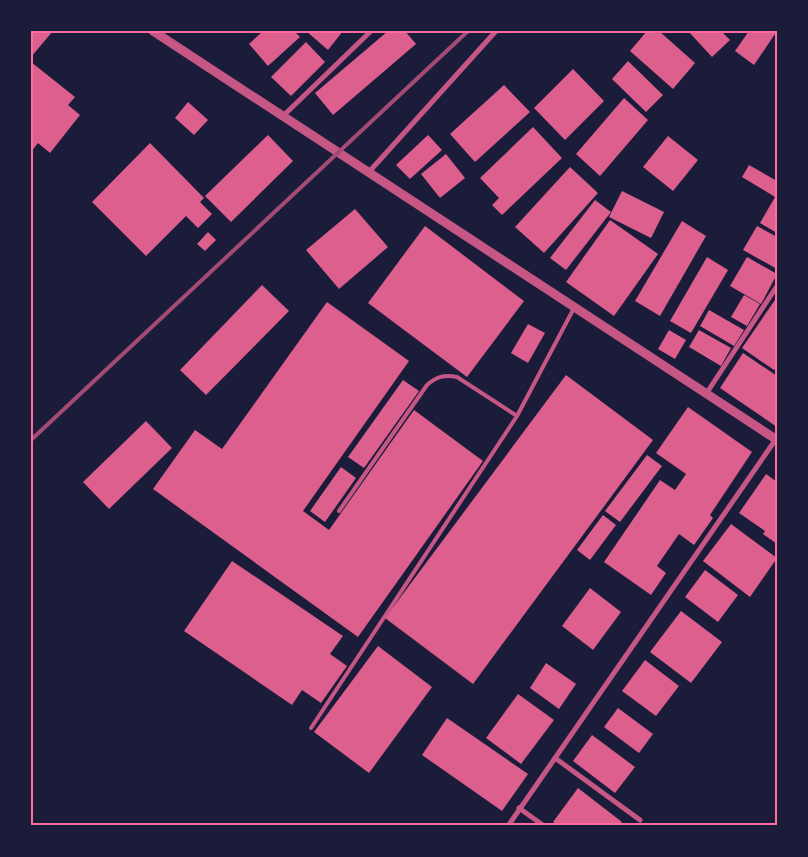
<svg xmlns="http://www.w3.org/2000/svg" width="808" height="857" viewBox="0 0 808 857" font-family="Figtree,sans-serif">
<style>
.building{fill:#dd5f8e}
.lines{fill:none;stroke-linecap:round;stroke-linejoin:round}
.service{stroke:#c65784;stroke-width:4}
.minor{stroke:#c65784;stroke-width:5}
.tertiary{stroke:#c65784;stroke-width:9}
.rail{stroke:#a44b75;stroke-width:4}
.neatline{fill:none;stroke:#ff6b9d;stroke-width:2}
</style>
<rect width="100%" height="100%" fill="#1b1b3a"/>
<g class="building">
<polygon points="31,31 53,31 31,57"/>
<polygon points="263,31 294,31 300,37 268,66 249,44"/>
<polygon points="306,31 343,31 328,50"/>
<polygon points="388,31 405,31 416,44 333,115 315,93"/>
<polygon points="647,31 659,31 695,63 673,89 630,51"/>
<polygon points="688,31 721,31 730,40 712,57"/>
<polygon points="749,31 777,31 754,65 735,51"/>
<polygon points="306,42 325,62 291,96 271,77"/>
<polygon points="628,61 663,95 646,112 612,79"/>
<polygon points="31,62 75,97 68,105 80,115 50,153 38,143 31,152"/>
<polygon points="573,69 604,101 565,140 534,108"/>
<polygon points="504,85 530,112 475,162 450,134"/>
<polygon points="624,98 648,120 600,176 576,154"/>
<polygon points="188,102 208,120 194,135 175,118"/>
<polygon points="533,127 562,158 502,215 492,205 499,198 480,178"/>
<polygon points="268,135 293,161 231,222 205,196"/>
<polygon points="428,135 442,150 410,179 396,165"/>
<polygon points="668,136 698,160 673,191 643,167"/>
<polygon points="150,143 204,198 200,202 212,214 198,228 186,216 146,256 92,202"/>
<polygon points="446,154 465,178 440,198 421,174"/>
<polygon points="749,165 777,181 777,233 760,223 775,197 742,177"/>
<polygon points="570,167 598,193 544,253 515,227"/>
<polygon points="622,191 664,212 651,238 609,217"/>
<polygon points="595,200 611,212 566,270 550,258"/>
<polygon points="355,209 388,247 339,289 306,250"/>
<polygon points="610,220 658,254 614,316 566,282"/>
<polygon points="682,221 706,236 660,316 635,301"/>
<polygon points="425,226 524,301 467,377 368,303"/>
<polygon points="757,226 777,237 777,269 743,250"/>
<polygon points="208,232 216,240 205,251 197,244"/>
<polygon points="707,257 728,270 691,333 670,321"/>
<polygon points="747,257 777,274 761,304 730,286"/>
<polygon points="262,285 289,311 206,395 180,370"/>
<polygon points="744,295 760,304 747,326 731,317"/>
<polygon points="777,297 777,367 774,370 742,348"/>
<polygon points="327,302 409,361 303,511 329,530 414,410 483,461 358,637 153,489 195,430 222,449"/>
<polygon points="709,310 744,330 734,346 700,326"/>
<polygon points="528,324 545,333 528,363 511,353"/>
<polygon points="669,330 686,340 675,359 658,349"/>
<polygon points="699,330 731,348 721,366 689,347"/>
<polygon points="743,353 777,376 777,427 720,388"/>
<polygon points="566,375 653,440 473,684 385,618"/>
<polygon points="403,380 419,391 364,468 348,457"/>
<polygon points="688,407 752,452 710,515 713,518 694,545 679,534 657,566 666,573 651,595 604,562 660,480 675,490 686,474 656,453"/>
<polygon points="146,421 172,448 109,509 83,482"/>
<polygon points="647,455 662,466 620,522 605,511"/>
<polygon points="341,467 356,478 325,522 310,511"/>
<polygon points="766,474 777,482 777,544 763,534 765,531 739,513"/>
<polygon points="603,515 616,525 590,560 577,550"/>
<polygon points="731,524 777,558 750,597 703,561"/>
<polygon points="232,561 343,636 330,654 347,666 321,703 302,690 292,705 184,631"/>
<polygon points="705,570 738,595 718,622 685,597"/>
<polygon points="590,588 621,612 593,650 562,626"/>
<polygon points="681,611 722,642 691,683 650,652"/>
<polygon points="378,646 432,687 369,773 314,732"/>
<polygon points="645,660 679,686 656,716 622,691"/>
<polygon points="546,663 576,684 559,709 530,688"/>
<polygon points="518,694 554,720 521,764 486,738"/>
<polygon points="618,708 653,734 639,753 604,727"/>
<polygon points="447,718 528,774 502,811 422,755"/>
<polygon points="592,735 635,767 615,793 573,761"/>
<polygon points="578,788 622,822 619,826 559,826 553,822"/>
</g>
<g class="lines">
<g class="service">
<path d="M 339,511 L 427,385 C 436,377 444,374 457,377 L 517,416"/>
<polyline points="311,728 517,416 574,308"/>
</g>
<g class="minor">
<polyline points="282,117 371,31"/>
<polyline points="368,173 496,31"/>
<polyline points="706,394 777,286"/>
<polyline points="555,758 640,820"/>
<polyline points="519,808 544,826"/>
<polyline points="508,826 776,439"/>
</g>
<polyline class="tertiary" points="153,31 777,440"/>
<polyline class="rail" points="31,440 468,31"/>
</g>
<rect width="808" height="857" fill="none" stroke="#1b1b3a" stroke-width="65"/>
<rect x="32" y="32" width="744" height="792" class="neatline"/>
</svg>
